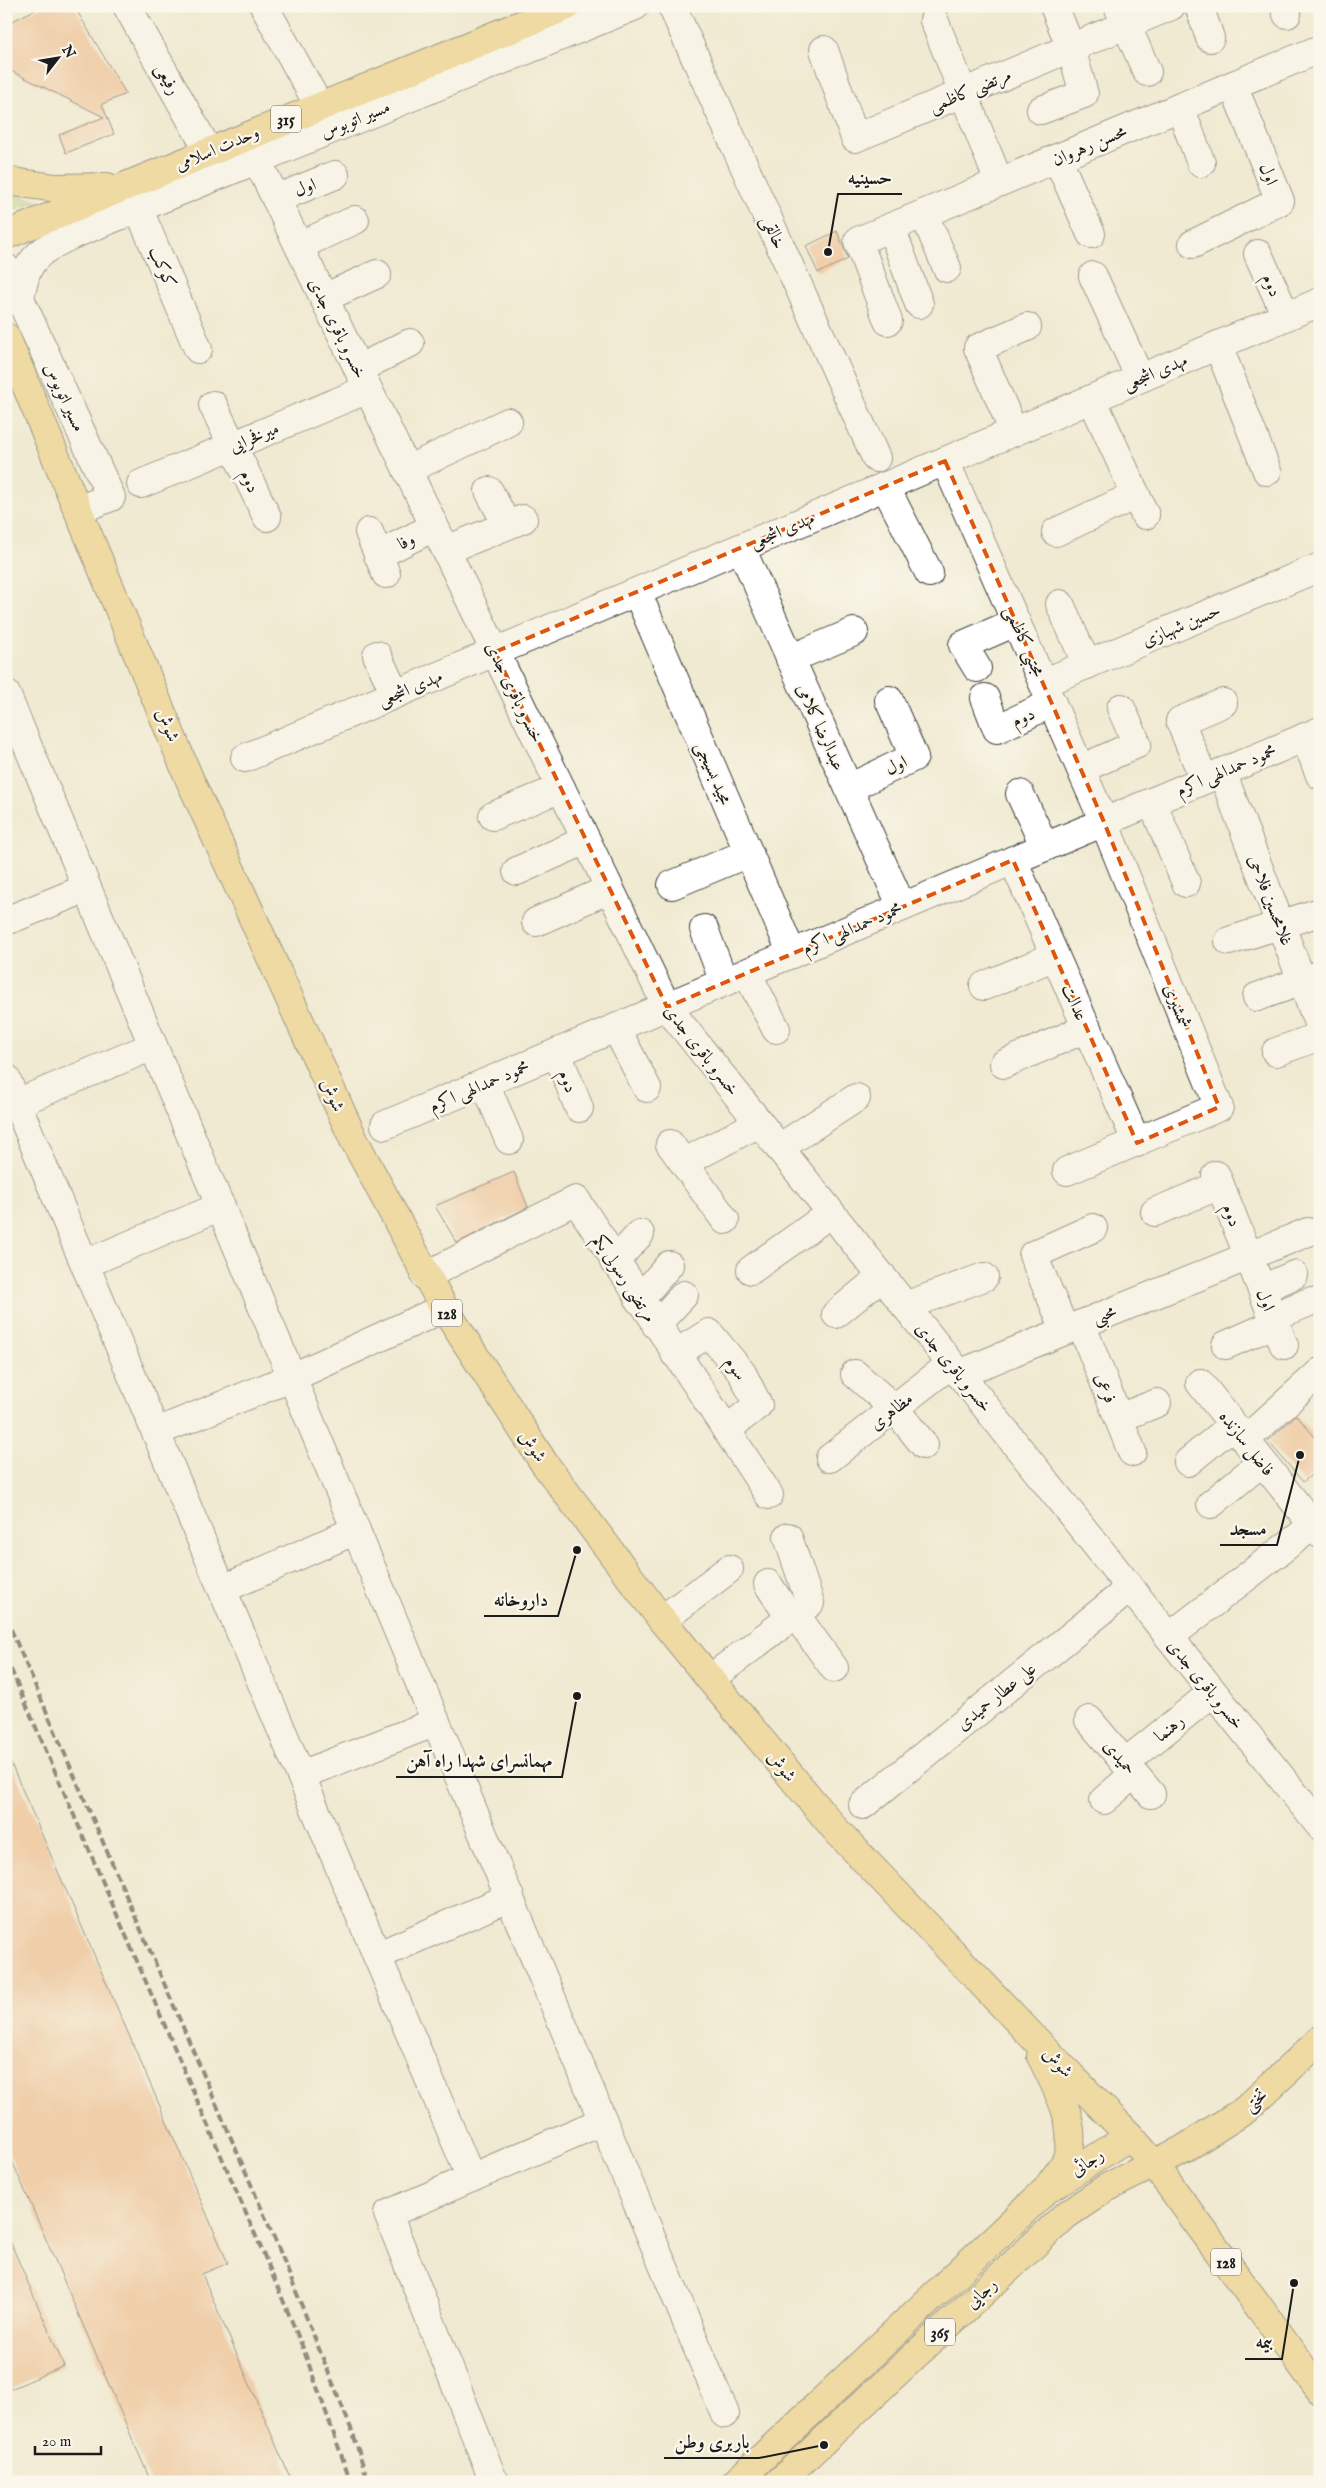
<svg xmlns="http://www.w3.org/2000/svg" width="1326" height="2488" viewBox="0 0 1326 2488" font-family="'IM FELL English',Amiri,serif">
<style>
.green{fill:#adc368;stroke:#647042}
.building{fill:#efae79}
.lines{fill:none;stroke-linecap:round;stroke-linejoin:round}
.minor-casing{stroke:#3c3b37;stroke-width:30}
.major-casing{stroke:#3c3b37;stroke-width:30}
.minor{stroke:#fff;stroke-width:28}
.major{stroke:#eac769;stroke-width:28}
.rail{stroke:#1c1c1c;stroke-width:4;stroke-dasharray:8 4;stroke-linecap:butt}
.marked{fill:none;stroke:#de560d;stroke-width:4;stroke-dasharray:10 6;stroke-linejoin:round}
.labels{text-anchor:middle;stroke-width:4.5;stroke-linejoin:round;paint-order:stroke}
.shield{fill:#fbf7ec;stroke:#5f5e5a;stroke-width:1}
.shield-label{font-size:16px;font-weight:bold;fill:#1c1c1c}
.street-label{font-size:18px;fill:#1c1c1c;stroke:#fbf7ec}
.leader{fill:none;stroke:#1c1c1c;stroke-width:2}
.callout-dot{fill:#1c1c1c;stroke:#fbf7ec;stroke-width:2}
.callout-label{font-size:19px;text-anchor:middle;font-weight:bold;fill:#1c1c1c;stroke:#fbf7ec;stroke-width:4.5;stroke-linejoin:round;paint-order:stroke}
</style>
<rect width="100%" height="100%" fill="#fbf7ec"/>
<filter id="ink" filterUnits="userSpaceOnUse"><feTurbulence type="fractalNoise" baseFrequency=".02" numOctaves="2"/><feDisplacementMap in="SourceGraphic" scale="10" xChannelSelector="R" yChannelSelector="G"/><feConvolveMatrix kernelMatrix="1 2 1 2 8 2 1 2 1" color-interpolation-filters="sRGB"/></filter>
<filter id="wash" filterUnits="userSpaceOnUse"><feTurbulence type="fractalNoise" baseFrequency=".0096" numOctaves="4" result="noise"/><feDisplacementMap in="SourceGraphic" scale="20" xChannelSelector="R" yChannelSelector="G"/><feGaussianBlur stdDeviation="1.12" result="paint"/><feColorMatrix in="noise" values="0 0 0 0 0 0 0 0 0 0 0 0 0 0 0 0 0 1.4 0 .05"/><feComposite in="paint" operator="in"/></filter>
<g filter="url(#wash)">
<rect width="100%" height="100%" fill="#f0ead2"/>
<polygon class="green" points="6,193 10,194 39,200 6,213"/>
<g id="blocks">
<g class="building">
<polygon points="43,6 74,6 126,94 102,104 114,134 66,153 59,135 104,117 13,72 6,62 6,24"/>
<polygon points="837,231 848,259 818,273 806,246"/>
<polygon points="514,1172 528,1207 457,1243 435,1206"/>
<polygon points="1296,1415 1320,1443 1320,1468 1303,1482 1268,1441"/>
<polygon points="6,1752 228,2263 202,2274 292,2482 151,2482 6,2147"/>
<polygon points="6,2232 64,2366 6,2391"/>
</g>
</g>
</g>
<g filter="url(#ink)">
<use href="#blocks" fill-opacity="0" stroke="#3c3b37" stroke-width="1"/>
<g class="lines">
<defs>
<g id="minor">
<polyline points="127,6 209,152"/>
<polyline points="264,6 319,106"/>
<polyline points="672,6 876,458"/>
<polyline points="1118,6 1147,72"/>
<polyline points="1199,6 1210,38"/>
<polyline points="1284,6 1287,14"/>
<polyline points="934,20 999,182"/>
<polyline points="824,50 855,138 1171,6"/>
<polyline points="1180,107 1201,163"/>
<polyline points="1041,110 1084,94 1071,48 1054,6"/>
<polyline points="246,137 667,1007 1320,1826"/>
<polyline points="1057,158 1091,234"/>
<polyline points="131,191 198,349"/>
<polyline points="276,199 335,175"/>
<polyline points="924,214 947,268"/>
<polyline points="891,227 919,304"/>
<polyline points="1193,244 1280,201 1233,85"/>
<polyline points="299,246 355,220"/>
<polyline points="1258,254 1286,316"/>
<polyline points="6,268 111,497 78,510"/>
<polyline points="1093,276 1140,378"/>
<path d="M 20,298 C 22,289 24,279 27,271 C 34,253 55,243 72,235 L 635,6"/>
<polyline points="324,298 377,274"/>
<polyline points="888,321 858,241 1320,49"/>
<polyline points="1218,345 1267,471"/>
<polyline points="358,369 410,343"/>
<polyline points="1092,399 1145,515"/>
<polyline points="213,405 267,517"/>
<polyline points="1014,432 978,348 1027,327"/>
<polyline points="945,461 1104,822 1219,1107 1067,1171"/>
<polyline points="407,470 508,422"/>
<polyline points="141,484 368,389"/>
<polyline points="885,486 929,573"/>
<polyline points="489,491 507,525"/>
<polyline points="369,532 386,574"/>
<polyline points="1056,532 1136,495"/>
<polyline points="741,548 902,907"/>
<polyline points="446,550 523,519"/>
<polyline points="378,555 434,527"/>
<polyline points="637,592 792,954"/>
<polyline points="1060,604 1087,665"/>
<polyline points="377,655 395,694"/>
<polyline points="790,659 854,632"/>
<polyline points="977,668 963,645 1016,622"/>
<polyline points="1043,683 1320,567"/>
<polyline points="6,694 603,2121 388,2214 494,2482"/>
<polyline points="985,698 997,729 1052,703"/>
<polyline points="1305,737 1320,775"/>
<polyline points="245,758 1320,302"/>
<polyline points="1081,769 1137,744 1121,708"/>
<polyline points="1222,772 1320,1028"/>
<polyline points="1204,779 1180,721 1223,703"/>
<polyline points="849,788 914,757 889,700"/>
<polyline points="1020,794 1045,847"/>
<polyline points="1152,802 1186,883"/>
<polyline points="493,816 561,788"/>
<polyline points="1013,860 1137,1143"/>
<polyline points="517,871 586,840"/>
<polyline points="672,885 748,853"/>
<polyline points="6,921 87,888"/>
<polyline points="536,922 609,889"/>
<polyline points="704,929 724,982"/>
<polyline points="1229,941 1320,912"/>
<polyline points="747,973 776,1029"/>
<polyline points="984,986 1055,956"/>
<polyline points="1257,997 1319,975"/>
<polyline points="616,1028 647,1088"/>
<polyline points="1276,1052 1320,1036"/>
<polyline points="557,1053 579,1108"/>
<polyline points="1004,1064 1087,1028"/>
<polyline points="6,1078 471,2178"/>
<polyline points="485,1083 509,1140"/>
<polyline points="17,1103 153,1046"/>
<polyline points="385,1125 1320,731"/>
<polyline points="670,1144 725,1220"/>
<polyline points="779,1148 856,1098"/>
<polyline points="685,1162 759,1123"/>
<polyline points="1216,1175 1284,1345"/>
<polyline points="1155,1212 1220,1185"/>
<polyline points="614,1262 640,1234"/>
<polyline points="85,1264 221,1206"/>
<polyline points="751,1270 831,1213"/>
<polyline points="425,1276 576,1200 769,1495"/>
<polyline points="1262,1289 1294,1275"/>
<polyline points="639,1300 669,1265"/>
<polyline points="905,1306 984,1277"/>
<polyline points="836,1314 882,1276"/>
<polyline points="1273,1317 1309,1302"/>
<polyline points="1081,1324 1132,1452"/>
<polyline points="656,1325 684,1295"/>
<polyline points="1065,1330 1033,1255 1093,1228"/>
<polyline points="1226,1345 1276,1323"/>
<polyline points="675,1354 709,1333 742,1373 758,1405 726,1430"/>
<polyline points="855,1374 895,1409 924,1445"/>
<polyline points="959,1374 1308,1232"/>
<polyline points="1200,1383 1320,1534"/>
<polyline points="1119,1418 1157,1403"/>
<polyline points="156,1432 293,1377 444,1308"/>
<polyline points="1245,1440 1320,1372"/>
<polyline points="830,1458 951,1364"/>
<polyline points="1188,1462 1233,1425"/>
<polyline points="1211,1504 1262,1462"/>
<polyline points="768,1584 790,1618"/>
<polyline points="223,1589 356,1530"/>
<polyline points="795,1614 834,1668"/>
<polyline points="662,1620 729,1569"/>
<polyline points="1169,1637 1320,1520"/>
<polyline points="710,1679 810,1603 788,1537"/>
<polyline points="1089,1720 1151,1794"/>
<polyline points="1125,1763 1213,1692"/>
<polyline points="301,1775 436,1722"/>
<polyline points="1104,1800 1134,1774"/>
<polyline points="863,1805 1130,1588"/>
<polyline points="377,1956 510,1897"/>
<polyline points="603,2121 725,2414"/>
</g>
<g id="major">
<polyline points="6,181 56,188 107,187"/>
<polyline points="6,235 567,6"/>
<polyline points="6,337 189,778 354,1140 444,1308 544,1463 662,1620 710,1679 836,1830 1032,2036 1130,2136 1154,2164 1320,2390"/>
<path d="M 1041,2056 C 1055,2086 1082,2128 1065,2162 C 1061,2170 1055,2177 1050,2184"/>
<polyline points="736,2482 1046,2190 1130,2136"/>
<polyline points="779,2482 1066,2215 1106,2188 1182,2150 1245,2110 1320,2040"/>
</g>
</defs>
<use href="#minor" class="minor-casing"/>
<use href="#major" class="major-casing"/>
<use href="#minor" class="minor"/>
<use href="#major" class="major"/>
<g class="rail">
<polyline points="6,1618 279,2249 354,2436 368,2482"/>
<polyline points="6,1658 267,2262 303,2348 351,2482"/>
</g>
</g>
</g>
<path d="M0 0H1326V2488H0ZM 945,461 L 1104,822 L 1219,1107 L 1137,1143 L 1013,860 L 667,1007 L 495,652 Z" fill="#f0ead2" fill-opacity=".55" fill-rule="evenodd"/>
<path class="marked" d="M 945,461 L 1104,822 L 1219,1107 L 1137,1143 L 1013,860 L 667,1007 L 495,652 Z"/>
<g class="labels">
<g class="shield">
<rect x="271" y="105.5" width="30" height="27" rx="4"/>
<rect x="432" y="1299.5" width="30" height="27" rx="4"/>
<rect x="1211" y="2248.5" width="30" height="27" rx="4"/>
<rect x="925" y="2318.5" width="30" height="27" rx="4"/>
</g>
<g class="shield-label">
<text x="286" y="125">315</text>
<text x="447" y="1319">128</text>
<text x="1226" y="2268">128</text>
<text x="940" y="2338">365</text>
</g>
<g class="street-label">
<text transform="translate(168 79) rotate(61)" y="6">رفیعی</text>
<text transform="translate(970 90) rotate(-23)" y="6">مرتضی کاظمی</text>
<text transform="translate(355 119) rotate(-22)" y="6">مسیر اتوبوس</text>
<text transform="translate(1089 145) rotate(-23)" y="6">محسن رهروان</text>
<text transform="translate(217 148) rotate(-23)" y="6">وحدت اسلامی</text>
<text transform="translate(1269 174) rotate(68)" y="6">اول</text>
<text transform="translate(305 187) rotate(-22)" y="6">اول</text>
<text transform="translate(774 232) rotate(66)" y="6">خالقی</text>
<text transform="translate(163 267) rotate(67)" y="6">کوکب</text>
<text transform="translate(1272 285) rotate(66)" y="6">دوم</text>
<text transform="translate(338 328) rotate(64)" y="6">خسرو باقری جدی</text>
<text transform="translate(1155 372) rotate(-23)" y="6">مهدی اشجعی</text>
<text transform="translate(65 397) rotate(65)" y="6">مسیر اتوبوس</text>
<text transform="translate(254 437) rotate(-23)" y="6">میرفخرایی</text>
<text transform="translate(250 481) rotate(65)" y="6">دوم</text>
<text transform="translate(782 530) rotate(-23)" y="6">مهدی اشجعی</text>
<text transform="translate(406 541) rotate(-26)" y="6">وفا</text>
<text transform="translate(1181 625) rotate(-23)" y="6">حسین شهبازی</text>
<text transform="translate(1025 641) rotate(66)" y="6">مجتبی کاظمی</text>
<text transform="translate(410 688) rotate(-23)" y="6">مهدی اشجعی</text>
<text transform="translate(515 692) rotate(64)" y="6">خسرو باقری جدی</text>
<text transform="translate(1023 717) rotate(-24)" y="6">دوم</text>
<text transform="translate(168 725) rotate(67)" y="6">شوش</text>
<text transform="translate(821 727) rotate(66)" y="6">عبدالرضا کلامی</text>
<text transform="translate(896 765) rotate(-26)" y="6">اول</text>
<text transform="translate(1226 770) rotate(-23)" y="6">محمود حمدالهی اکرم</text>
<text transform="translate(714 773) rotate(67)" y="6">مجید بسیجی</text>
<text transform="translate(1271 900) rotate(69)" y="6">غلامحسین فلاحی</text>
<text transform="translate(852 928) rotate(-23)" y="6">محمود حمدالهی اکرم</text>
<text transform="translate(1075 1002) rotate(66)" y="6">عدالت</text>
<text transform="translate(1178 1006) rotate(68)" y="6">شمشیری</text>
<text transform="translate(702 1050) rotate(52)" y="6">خسرو باقری جدی</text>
<text transform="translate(568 1081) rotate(68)" y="6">دوم</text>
<text transform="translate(479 1086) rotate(-23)" y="6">محمود حمدالهی اکرم</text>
<text transform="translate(333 1095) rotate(66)" y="6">شوش</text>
<text transform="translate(1232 1215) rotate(68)" y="6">دوم</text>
<text transform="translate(625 1278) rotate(57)" y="6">مرتضی رسولی یکم</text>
<text transform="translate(1266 1300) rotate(68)" y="6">اول</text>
<text transform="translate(1104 1314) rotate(-22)" y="6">محبی</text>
<text transform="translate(954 1367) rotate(51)" y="6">خسرو باقری جدی</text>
<text transform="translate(736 1368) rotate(55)" y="6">سوم</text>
<text transform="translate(1106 1388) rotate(68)" y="6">فرعی</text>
<text transform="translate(891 1411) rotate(-38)" y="6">مظاهری</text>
<text transform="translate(1247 1443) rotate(52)" y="6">فاضل سازنده</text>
<text transform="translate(533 1446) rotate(55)" y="6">شوش</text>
<text transform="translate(1206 1684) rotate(51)" y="6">خسرو باقری جدی</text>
<text transform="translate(996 1696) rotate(-39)" y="6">علی عطار حمیدی</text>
<text transform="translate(1169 1728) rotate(-39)" y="6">رهنما</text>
<text transform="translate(1120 1757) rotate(50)" y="6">حمیدی</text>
<text transform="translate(782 1766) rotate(50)" y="6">شوش</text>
<text transform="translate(1058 2062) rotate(45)" y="6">شوش</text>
<text transform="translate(1255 2100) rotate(-41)" y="6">تختی</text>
<text transform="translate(1087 2162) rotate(-33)" y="6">رجائی</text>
<text transform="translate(981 2293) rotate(-43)" y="6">رجایی</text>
</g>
</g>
<path class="leader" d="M828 252L838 194H902M1300 1455L1277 1545H1220M577 1550L558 1616H484M577 1696L562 1777H396M1294 2283L1282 2359H1245M824 2445L759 2458H664"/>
<g class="callout-dot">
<circle cx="828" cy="252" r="5"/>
<circle cx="1300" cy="1455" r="5"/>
<circle cx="577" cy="1550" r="5"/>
<circle cx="577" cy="1696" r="5"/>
<circle cx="1294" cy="2283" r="5"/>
<circle cx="824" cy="2445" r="5"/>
</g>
<g class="callout-label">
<text x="870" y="184">حسینیه</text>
<text x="1248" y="1535">مسجد</text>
<text x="521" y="1606">داروخانه</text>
<text x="479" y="1767">مهمانسرای شهدا راه آهن</text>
<text x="1264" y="2348">بیمه</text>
<text x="712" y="2448">باربری وطن</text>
</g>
<rect width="1326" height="2488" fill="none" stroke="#fbf7ec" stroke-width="25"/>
<g transform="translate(58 58) rotate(59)" stroke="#fbf7ec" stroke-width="4" paint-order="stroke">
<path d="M0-4L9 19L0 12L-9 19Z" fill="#1c1c1c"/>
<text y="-8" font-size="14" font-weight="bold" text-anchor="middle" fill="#1c1c1c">N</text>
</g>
<path d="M35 2446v8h66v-8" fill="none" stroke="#1c1c1c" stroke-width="2.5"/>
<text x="42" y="2446" font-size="15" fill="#1c1c1c" stroke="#fbf7ec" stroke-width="4" paint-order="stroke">20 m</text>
</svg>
